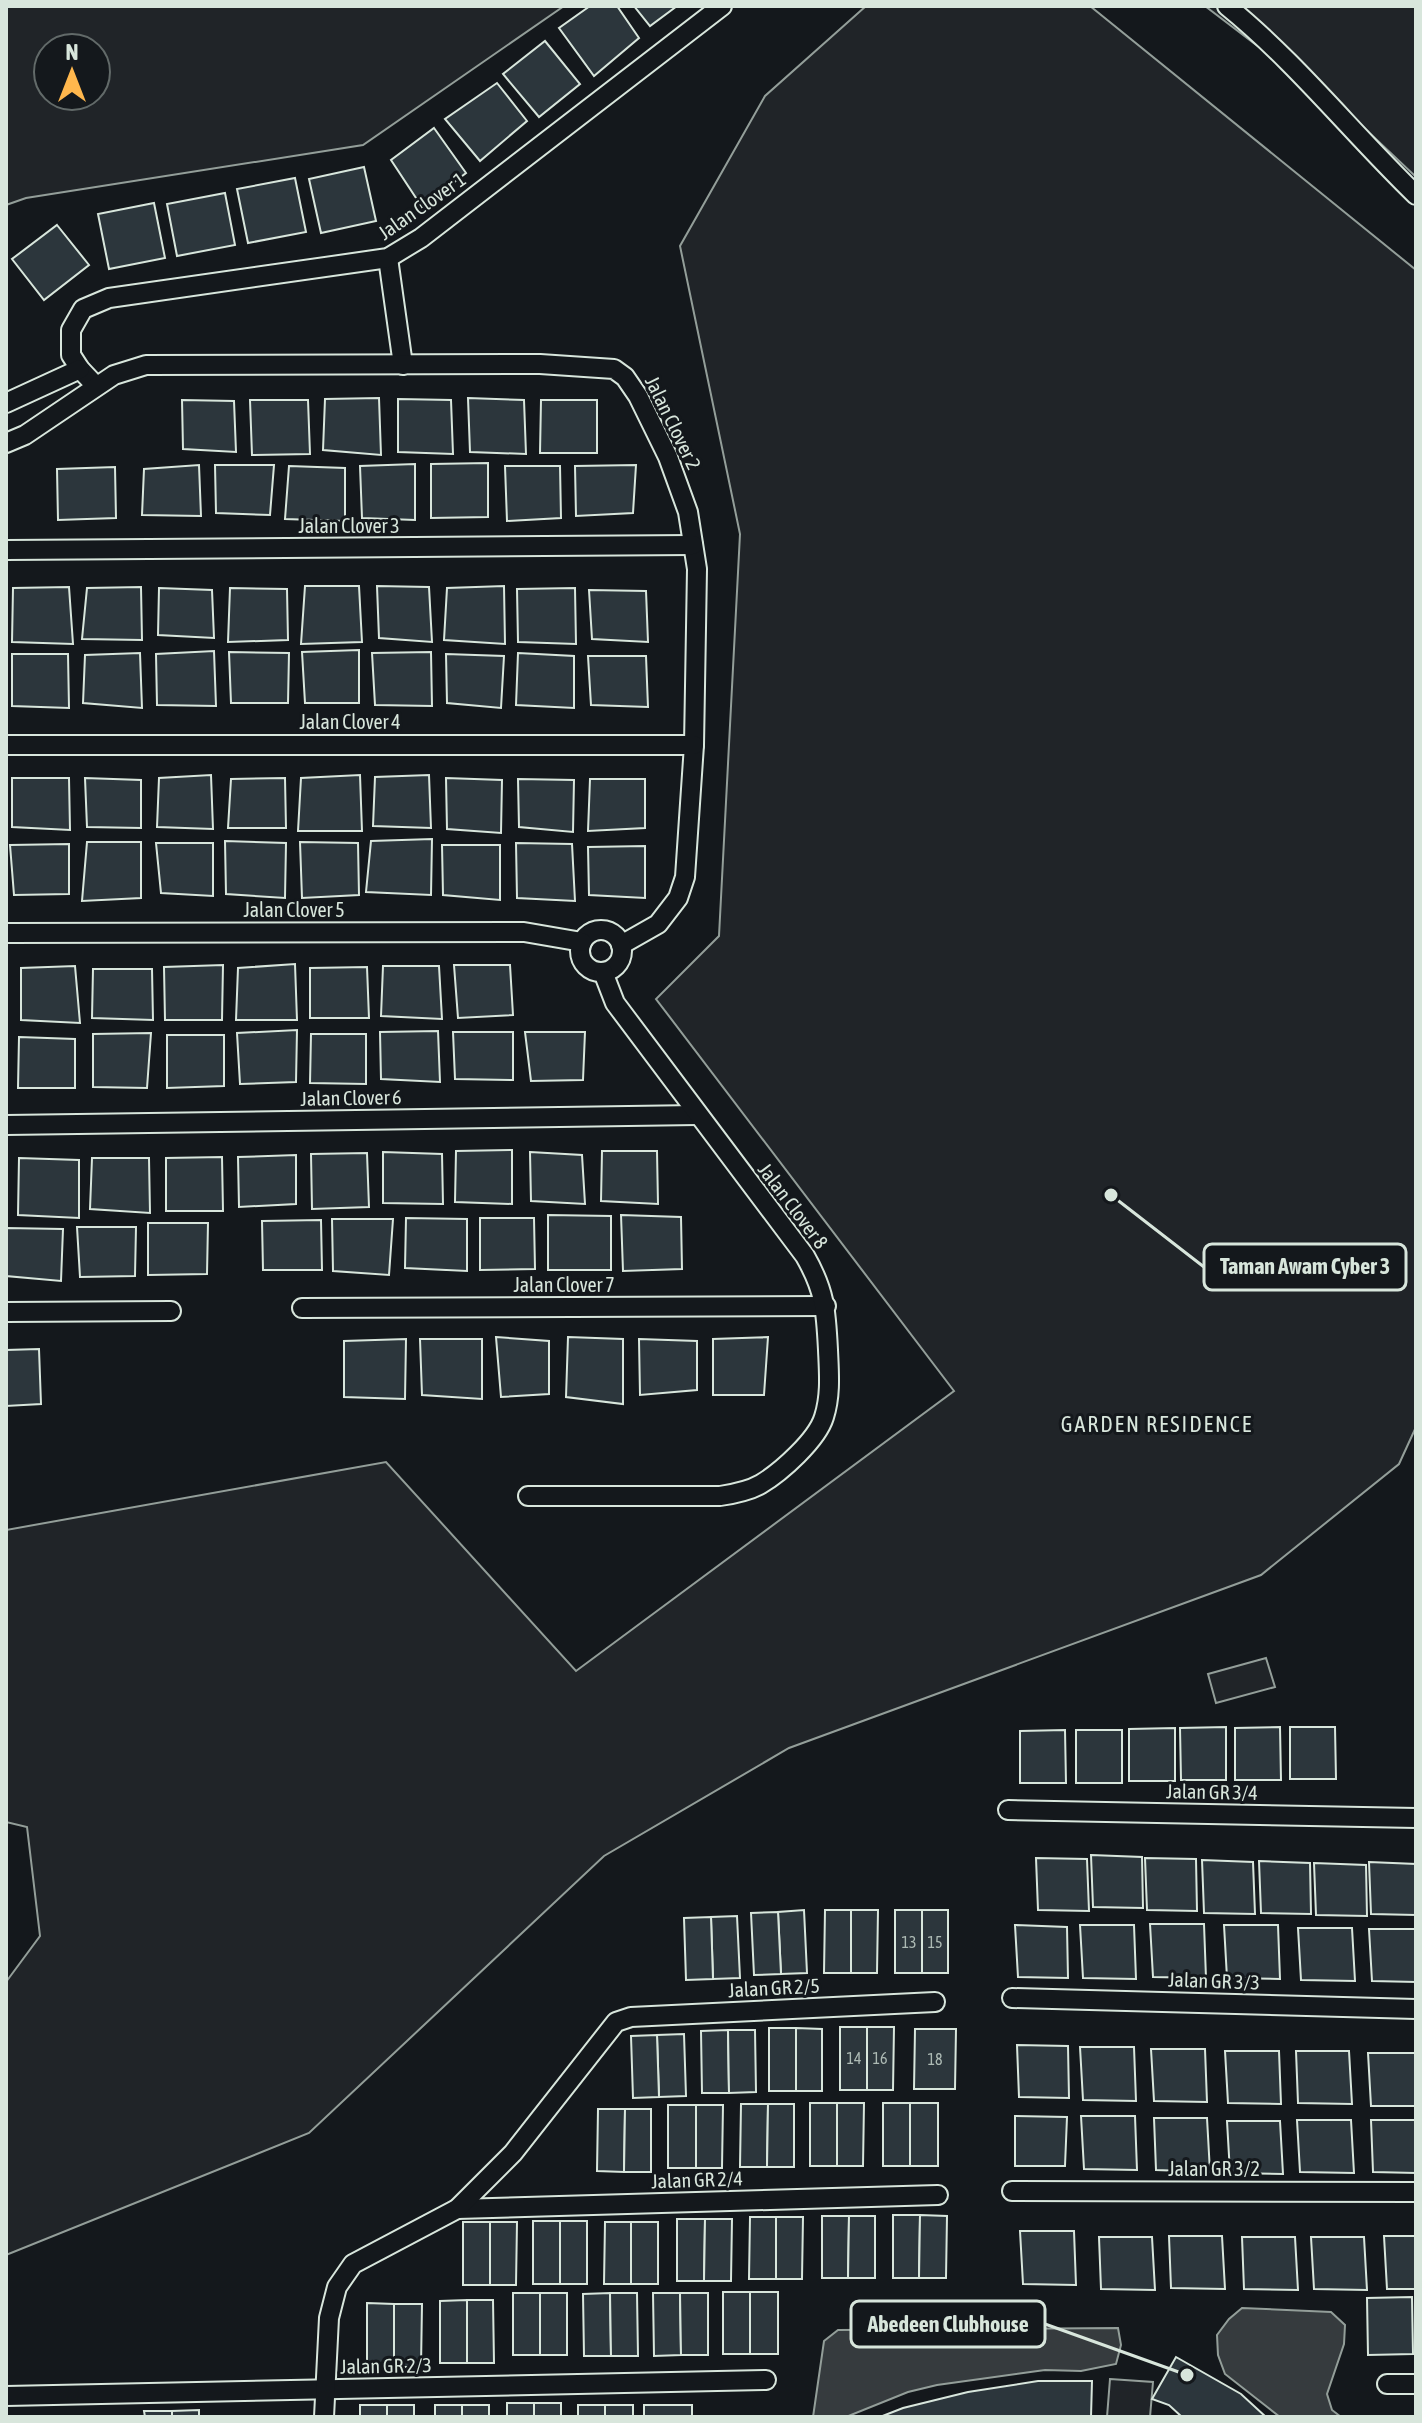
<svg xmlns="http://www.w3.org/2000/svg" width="1422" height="2423" viewBox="0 0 1422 2423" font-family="'Asap Condensed',sans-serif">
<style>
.green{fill:#202428;stroke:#939e99;stroke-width:2;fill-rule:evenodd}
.water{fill:#363b3e;stroke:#939e99;stroke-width:2}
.building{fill:#2c363c;stroke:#d8e6dc;stroke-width:2}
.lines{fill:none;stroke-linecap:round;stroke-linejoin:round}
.minor-casing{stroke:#d8e6dc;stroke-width:22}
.minor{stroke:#14181c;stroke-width:18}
.labels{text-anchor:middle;stroke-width:6;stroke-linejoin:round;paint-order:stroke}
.number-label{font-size:16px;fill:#adbab4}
.street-label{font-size:20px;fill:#d8e6dc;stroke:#14181c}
.neighbourhood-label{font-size:22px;letter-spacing:2px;fill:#d8e6dc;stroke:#14181c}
.leader{fill:none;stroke:#d8e6dc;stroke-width:3}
.callout-dot{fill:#d8e6dc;stroke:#14181c;stroke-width:3}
.callout{fill:#14181c;stroke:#d8e6dc;stroke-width:3}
.callout-label{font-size:22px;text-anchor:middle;font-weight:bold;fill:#d8e6dc}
</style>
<rect width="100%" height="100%" fill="#14181c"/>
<g class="green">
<path d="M 6,6 L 564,6 L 363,145 L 26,198 L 6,205 ZM 96,48 L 96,96 L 48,96 L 48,48 Z"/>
<polygon points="866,6 1090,6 1416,270 1416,1427 1399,1464 1261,1575 789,1748 604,1856 309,2133 6,2255 6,1982 40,1936 27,1827 6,1822 6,1530 386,1462 576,1671 954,1391 656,999 719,936 740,534 680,246 765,96"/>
<polygon points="1205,6 1416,6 1416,177 1359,123"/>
<polygon points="1266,1658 1275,1687 1216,1703 1208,1674"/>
<polygon points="1110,2379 1153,2382 1150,2417 1107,2417"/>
</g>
<g class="water">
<polygon points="1242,2308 1331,2312 1345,2325 1344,2344 1327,2394 1332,2410 1341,2417 1280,2417 1225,2374 1218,2355 1217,2335 1229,2319"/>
<polygon points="1118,2328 1121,2345 1116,2364 1081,2371 1045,2370 937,2385 908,2392 846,2417 813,2417 824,2341 838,2330"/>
</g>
<g class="building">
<polygon points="590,6 617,6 639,38 594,76 559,28"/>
<polygon points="634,6 677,6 650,26"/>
<polygon points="545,41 580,84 539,117 503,74"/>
<polygon points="497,83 527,121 480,161 445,119"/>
<polygon points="434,128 466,173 422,207 391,160"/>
<polygon points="364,167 376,221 321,233 309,179"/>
<polygon points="295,178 306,232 248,243 237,189"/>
<polygon points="225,193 235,245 177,256 167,204"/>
<polygon points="154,203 165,258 109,269 98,214"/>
<polygon points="57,225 89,265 44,300 12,259"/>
<polygon points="379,398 381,455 323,450 325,399"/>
<polygon points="468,398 524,400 526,454 470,452"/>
<polygon points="398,399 451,400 453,454 398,452"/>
<polygon points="182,400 234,401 236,452 183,449"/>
<polygon points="250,400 308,400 310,454 252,455"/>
<polygon points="541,400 597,400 597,453 540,453"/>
<polygon points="488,463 488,517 431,518 431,464"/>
<polygon points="415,464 415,520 362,518 360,466"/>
<polygon points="199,465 201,516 142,515 144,469"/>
<polygon points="215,465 274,465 270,515 216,513"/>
<polygon points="636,465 633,513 576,516 575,466"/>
<polygon points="289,466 345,468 345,521 285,519"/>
<polygon points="505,466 560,466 561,518 507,521"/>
<polygon points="115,467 116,518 58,520 57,469"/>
<polygon points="305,586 359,586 362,642 301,644"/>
<polygon points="377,586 429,587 432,642 379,638"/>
<polygon points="504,586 505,644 444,640 447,588"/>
<polygon points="69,587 73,644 12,642 13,588"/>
<polygon points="141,587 142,640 82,639 87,588"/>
<polygon points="159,588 212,590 214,638 158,635"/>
<polygon points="230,588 287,589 288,640 228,642"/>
<polygon points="575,588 576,644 518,642 517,589"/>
<polygon points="589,590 646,591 648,642 592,639"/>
<polygon points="359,650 359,703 305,703 302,652"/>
<polygon points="214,651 216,706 157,705 156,654"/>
<polygon points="229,652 289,653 288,703 231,703"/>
<polygon points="431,652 432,706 375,705 372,653"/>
<polygon points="140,653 142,708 83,703 85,655"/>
<polygon points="518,653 574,656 574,708 516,705"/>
<polygon points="12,654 68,654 69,708 12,706"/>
<polygon points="446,654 504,656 501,708 447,703"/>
<polygon points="588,656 646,656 648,707 591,705"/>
<polygon points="211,775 213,829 157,827 159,778"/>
<polygon points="360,775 362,831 298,831 301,778"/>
<polygon points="429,775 431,828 373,826 375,777"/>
<polygon points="12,778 69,778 70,830 12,827"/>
<polygon points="85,778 141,780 141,828 87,827"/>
<polygon points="285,778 286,828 228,828 231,779"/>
<polygon points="446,778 502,780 501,833 447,829"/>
<polygon points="518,779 574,780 573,832 519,827"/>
<polygon points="590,779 645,779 645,828 588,831"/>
<polygon points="432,839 431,895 366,892 371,841"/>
<polygon points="225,841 286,843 285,898 226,894"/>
<polygon points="87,842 141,842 141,898 82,901"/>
<polygon points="300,842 358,843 359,895 302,898"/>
<polygon points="156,843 213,843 213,896 161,893"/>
<polygon points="516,843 572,844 575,901 517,898"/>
<polygon points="69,844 69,894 14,895 10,845"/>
<polygon points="442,845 500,845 500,900 443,895"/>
<polygon points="645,846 645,898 589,895 588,847"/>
<polygon points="295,964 297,1020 236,1020 238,968"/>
<polygon points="223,965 222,1020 165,1020 164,967"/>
<polygon points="454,965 510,965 513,1015 458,1018"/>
<polygon points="75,966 80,1023 21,1020 21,968"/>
<polygon points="383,966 439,966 442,1019 381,1016"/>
<polygon points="367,967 369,1018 310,1018 310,968"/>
<polygon points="93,969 152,969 153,1020 92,1018"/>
<polygon points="297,1030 296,1082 240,1084 237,1033"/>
<polygon points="438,1031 440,1082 381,1079 380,1032"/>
<polygon points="453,1032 513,1032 513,1080 455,1079"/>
<polygon points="525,1032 585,1032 583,1080 531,1081"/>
<polygon points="151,1033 147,1088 93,1087 93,1034"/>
<polygon points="311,1034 366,1034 366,1084 310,1083"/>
<polygon points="167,1035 224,1035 224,1086 167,1088"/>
<polygon points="19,1037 75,1039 75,1088 18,1088"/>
<polygon points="512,1150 512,1204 455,1202 456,1151"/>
<polygon points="602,1151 657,1151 658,1204 601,1201"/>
<polygon points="383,1152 442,1154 443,1204 383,1203"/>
<polygon points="530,1152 582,1155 585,1204 531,1201"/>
<polygon points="367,1153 369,1207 312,1209 311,1154"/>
<polygon points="296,1155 296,1204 239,1207 238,1157"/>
<polygon points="222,1157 223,1211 166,1211 166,1158"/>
<polygon points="19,1158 79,1160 79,1218 18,1215"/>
<polygon points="92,1158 149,1158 150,1213 90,1209"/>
<polygon points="548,1215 611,1216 611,1270 548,1270"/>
<polygon points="621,1215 681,1217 682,1269 623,1271"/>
<polygon points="406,1218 467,1219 467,1271 405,1268"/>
<polygon points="480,1218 534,1218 535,1269 480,1270"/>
<polygon points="332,1219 393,1219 389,1275 333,1271"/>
<polygon points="321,1220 322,1270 263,1270 262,1221"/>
<polygon points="148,1223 208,1223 207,1274 148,1275"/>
<polygon points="77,1227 136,1227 135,1276 80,1277"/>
<polygon points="6,1228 63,1229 61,1281 6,1276"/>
<polygon points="496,1337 549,1341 549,1394 501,1397"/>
<polygon points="568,1337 623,1339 623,1404 566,1397"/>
<polygon points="768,1337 764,1395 713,1395 713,1339"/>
<polygon points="406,1339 405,1399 344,1397 344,1341"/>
<polygon points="420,1339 482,1339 482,1399 422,1395"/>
<polygon points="639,1339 697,1341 697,1390 640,1395"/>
<polygon points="39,1349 41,1404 6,1406 6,1350"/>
<polygon points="1226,1727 1226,1780 1181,1780 1180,1728"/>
<polygon points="1280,1727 1281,1780 1235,1780 1235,1728"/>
<polygon points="1290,1727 1335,1727 1336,1779 1290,1779"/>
<polygon points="1175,1728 1175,1781 1129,1781 1129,1729"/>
<polygon points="1065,1730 1066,1783 1020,1783 1020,1731"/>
<rect x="1076" y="1730" width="46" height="53"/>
<polygon points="1091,1855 1142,1857 1143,1908 1093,1907"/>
<polygon points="1036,1858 1087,1859 1089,1911 1038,1910"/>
<polygon points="1145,1858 1196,1859 1197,1911 1147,1910"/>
<polygon points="1202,1860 1253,1862 1255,1914 1204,1913"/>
<polygon points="1259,1861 1310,1863 1311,1914 1261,1913"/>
<polygon points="1369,1862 1416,1864 1416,1915 1371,1914"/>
<polygon points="1314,1863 1366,1865 1367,1916 1316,1915"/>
<polygon points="804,1910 807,1973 781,1974 778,1912"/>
<polygon points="825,1910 851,1910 851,1973 824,1973"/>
<polygon points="851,1910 878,1910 877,1973 851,1973"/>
<rect x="895" y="1910" width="27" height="63"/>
<rect x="922" y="1910" width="26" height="63"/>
<polygon points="778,1912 781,1974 754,1975 751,1913"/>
<polygon points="737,1916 740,1978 713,1979 711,1917"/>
<polygon points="711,1917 713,1979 686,1980 684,1918"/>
<polygon points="1150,1924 1204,1924 1206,1978 1153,1977"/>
<polygon points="1015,1925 1067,1927 1068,1978 1018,1977"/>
<polygon points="1080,1925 1134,1925 1136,1979 1083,1978"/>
<polygon points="1224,1925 1278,1925 1280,1979 1227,1978"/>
<polygon points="1298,1928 1352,1928 1355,1981 1301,1980"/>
<polygon points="1369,1929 1416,1929 1416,1982 1372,1981"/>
<rect x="840" y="2027" width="27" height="63"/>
<polygon points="867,2027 894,2027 893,2090 867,2090"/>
<rect x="769" y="2028" width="27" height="63"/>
<polygon points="796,2028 822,2029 822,2091 796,2091"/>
<polygon points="915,2029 956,2029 955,2089 914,2089"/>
<polygon points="728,2030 729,2093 702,2093 701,2031"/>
<polygon points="728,2030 755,2030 756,2092 729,2093"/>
<polygon points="684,2034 686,2096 659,2097 657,2035"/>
<polygon points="657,2035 659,2097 633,2098 631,2036"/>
<polygon points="1017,2045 1068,2046 1069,2098 1019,2097"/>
<polygon points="1080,2047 1134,2047 1136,2101 1083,2100"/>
<polygon points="1151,2049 1205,2049 1207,2102 1154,2101"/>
<polygon points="1225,2051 1279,2051 1281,2104 1228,2103"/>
<polygon points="1296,2051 1349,2051 1352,2104 1298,2103"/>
<polygon points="1368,2053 1416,2053 1416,2106 1371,2106"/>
<rect x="810" y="2103" width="27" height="63"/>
<polygon points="837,2103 864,2103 863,2166 837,2166"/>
<rect x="883" y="2103" width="27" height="63"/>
<rect x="910" y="2103" width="28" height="63"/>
<polygon points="741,2104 768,2104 767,2167 740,2167"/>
<polygon points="768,2104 794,2104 794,2167 767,2167"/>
<rect x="668" y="2105" width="28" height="63"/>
<polygon points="696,2105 723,2105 722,2168 696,2168"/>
<polygon points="598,2109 625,2109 624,2172 597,2171"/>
<polygon points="625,2109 651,2109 651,2172 624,2172"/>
<polygon points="1015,2116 1067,2117 1065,2166 1015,2166"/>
<polygon points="1081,2116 1135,2116 1137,2170 1084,2169"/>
<polygon points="1154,2118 1207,2118 1210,2172 1156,2170"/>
<polygon points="1297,2120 1351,2120 1354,2173 1300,2172"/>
<polygon points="1371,2120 1416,2120 1416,2173 1373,2172"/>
<polygon points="1227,2121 1280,2121 1283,2174 1230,2173"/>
<polygon points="893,2215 920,2215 919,2278 893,2278"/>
<polygon points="920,2215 947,2216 946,2278 919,2278"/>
<polygon points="822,2216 849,2216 848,2278 822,2278"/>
<polygon points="849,2216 875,2216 875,2278 848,2278"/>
<polygon points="750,2217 776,2217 776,2279 749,2279"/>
<polygon points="776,2217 803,2217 802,2279 776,2279"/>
<polygon points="677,2219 705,2219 704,2281 677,2281"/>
<polygon points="705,2219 732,2219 731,2281 704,2281"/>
<rect x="533" y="2221" width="27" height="63"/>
<rect x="560" y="2221" width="27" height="63"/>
<rect x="463" y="2222" width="27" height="63"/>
<polygon points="490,2222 517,2222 516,2285 490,2285"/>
<polygon points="605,2222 631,2222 631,2284 604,2284"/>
<rect x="631" y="2222" width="27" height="62"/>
<polygon points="1020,2231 1074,2231 1076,2285 1023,2284"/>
<polygon points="1169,2236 1222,2236 1225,2289 1171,2288"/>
<polygon points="1384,2236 1416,2236 1416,2289 1387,2289"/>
<polygon points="1099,2237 1152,2237 1155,2290 1101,2289"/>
<polygon points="1242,2237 1295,2237 1298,2290 1244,2289"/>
<polygon points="1311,2237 1364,2237 1367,2290 1314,2289"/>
<rect x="723" y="2292" width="27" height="62"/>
<rect x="750" y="2292" width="28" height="62"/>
<rect x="513" y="2293" width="27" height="62"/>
<rect x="540" y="2293" width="27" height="62"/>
<polygon points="610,2293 611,2356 584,2356 583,2294"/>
<polygon points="610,2293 637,2293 638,2356 611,2356"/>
<polygon points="653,2293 680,2293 681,2355 654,2356"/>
<polygon points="680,2293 708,2293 708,2355 681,2355"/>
<polygon points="1412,2297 1413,2354 1368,2355 1367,2298"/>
<polygon points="467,2300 467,2363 440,2363 440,2301"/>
<polygon points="467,2300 493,2300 494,2363 467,2363"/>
<polygon points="367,2303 394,2304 394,2367 367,2366"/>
<polygon points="394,2304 422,2304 421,2367 394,2367"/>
<polygon points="1176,2357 1241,2394 1266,2417 1182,2417 1169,2405 1152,2399"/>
<polygon points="1038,2381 1092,2381 1091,2417 880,2417 903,2408 968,2392"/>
<rect x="507" y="2403" width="27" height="14"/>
<rect x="534" y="2403" width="27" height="14"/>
<rect x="360" y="2405" width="27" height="12"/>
<rect x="387" y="2405" width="27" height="12"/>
<rect x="435" y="2405" width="27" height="12"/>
<rect x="462" y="2405" width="27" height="12"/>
<rect x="578" y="2405" width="27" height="12"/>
<rect x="605" y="2405" width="28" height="12"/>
<rect x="644" y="2405" width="48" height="12"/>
<polygon points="199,2410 199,2417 172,2417 172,2411"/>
<polygon points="144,2411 172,2411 172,2417 145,2417"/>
</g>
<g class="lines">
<defs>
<g id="minor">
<path d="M 1227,6 C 1296,62 1352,133 1416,195"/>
<polyline points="388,258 403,365"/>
<polyline points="96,386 80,369 71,355 71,330 83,309 109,298 388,258 421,238 722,6"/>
<polyline points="6,403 80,369"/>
<polyline points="6,443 25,435 114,375 146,365 540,364 614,369 625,377 638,396 668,457 688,512 697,569 694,745 685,877 678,898 658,924 621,945"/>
<polyline points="6,550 693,545"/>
<polyline points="6,745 694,745"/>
<circle cx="601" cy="951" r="21"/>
<polyline points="6,933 524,932 582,942"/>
<polyline points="6,1125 697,1115"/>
<polyline points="302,1308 826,1306"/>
<polyline points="6,1312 171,1311"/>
<path d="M 528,1496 L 720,1496 C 733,1494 749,1491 761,1484 C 781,1472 817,1440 824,1417 C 831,1395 829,1373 828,1350 C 826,1310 825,1291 805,1256 L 615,1003 L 603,972"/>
<polyline points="1008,1810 1416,1818"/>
<polyline points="1012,1998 1416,2009"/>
<polyline points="1012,2191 1416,2192"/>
<polyline points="457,2209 938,2195"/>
<polyline points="1387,2384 1416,2384"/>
<polyline points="6,2396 766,2380"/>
<polyline points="324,2417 329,2318 337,2287 353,2264 457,2209 513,2153 616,2022 631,2017 935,2002"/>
</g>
</defs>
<use href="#minor" class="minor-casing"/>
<use href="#minor" class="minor"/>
</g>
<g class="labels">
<g class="number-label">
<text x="909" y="1948">13</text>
<text x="935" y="1948">15</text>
<text x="854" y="2064">14</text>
<text x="880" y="2064">16</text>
<text x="935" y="2065">18</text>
</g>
<g class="street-label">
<text transform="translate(422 206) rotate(-35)" y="7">Jalan Clover 1</text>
<text transform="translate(673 423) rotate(64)" y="7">Jalan Clover 2</text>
<text x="349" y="533">Jalan Clover 3</text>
<text x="350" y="729">Jalan Clover 4</text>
<text x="294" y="917">Jalan Clover 5</text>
<text transform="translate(351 1098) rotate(-1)" y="7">Jalan Clover 6</text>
<text transform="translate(793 1206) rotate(53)" y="7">Jalan Clover 8</text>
<text x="564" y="1292">Jalan Clover 7</text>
<text transform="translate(1212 1792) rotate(1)" y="7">Jalan GR 3/4</text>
<text transform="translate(1214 1981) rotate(2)" y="7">Jalan GR 3/3</text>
<text transform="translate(774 1988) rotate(-3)" y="7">Jalan GR 2/5</text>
<text x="1214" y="2176">Jalan GR 3/2</text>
<text transform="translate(697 2180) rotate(-2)" y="7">Jalan GR 2/4</text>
<text transform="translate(386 2366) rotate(-1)" y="7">Jalan GR 2/3</text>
</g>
<g class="neighbourhood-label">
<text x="1157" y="1432">GARDEN RESIDENCE</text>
</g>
</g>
<path class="leader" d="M1111 1195L1204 1267M1187 2375L1045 2324"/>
<g class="callout-dot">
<circle cx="1111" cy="1195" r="8"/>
<circle cx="1187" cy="2375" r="8"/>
</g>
<g class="callout">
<rect x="1204" y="1244" width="202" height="46" rx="8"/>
<rect x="851" y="2301" width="194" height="46" rx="8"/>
</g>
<g class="callout-label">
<text x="1305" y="1274">Taman Awam Cyber 3</text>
<text x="948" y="2332">Abedeen Clubhouse</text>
</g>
<rect width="1422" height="2423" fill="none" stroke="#d8e6dc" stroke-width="16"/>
<g transform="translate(72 72)"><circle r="38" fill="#14181c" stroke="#626a69" stroke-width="2"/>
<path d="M0-6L14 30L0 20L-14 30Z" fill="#ffb74d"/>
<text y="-12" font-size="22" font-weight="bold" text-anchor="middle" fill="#d8e6dc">N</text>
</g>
</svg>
